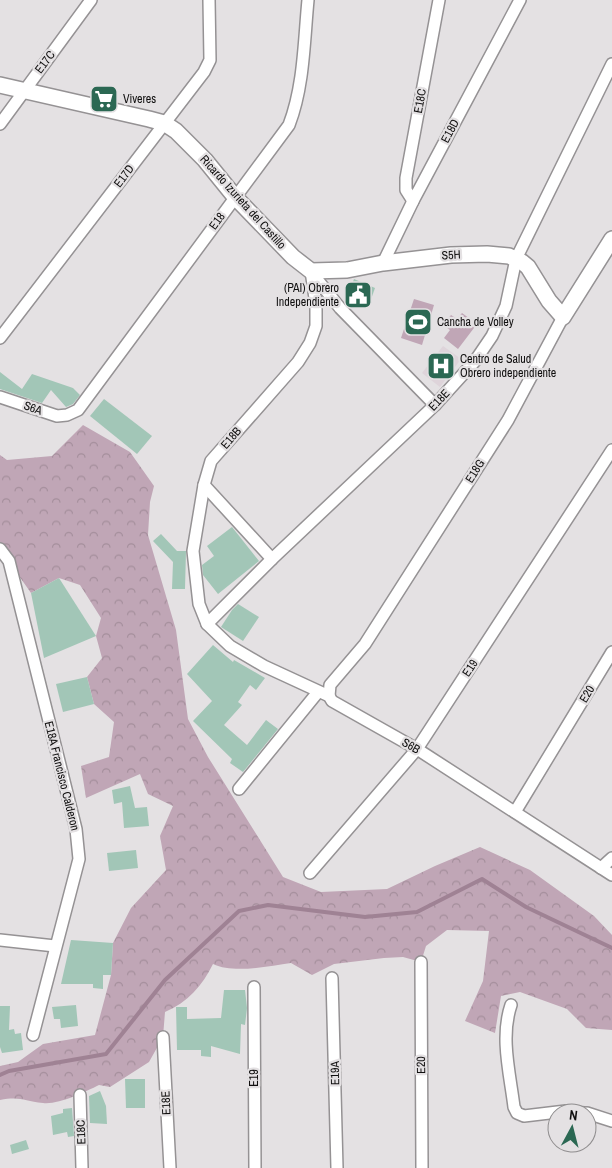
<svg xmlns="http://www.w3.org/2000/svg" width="612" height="1168" viewBox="0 0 612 1168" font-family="'Archivo Narrow',sans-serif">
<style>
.built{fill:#ded4da}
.forest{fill:url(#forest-crowns)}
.pitch{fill:#c0a6b6}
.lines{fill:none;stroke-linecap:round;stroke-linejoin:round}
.stream{stroke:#9f8294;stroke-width:4}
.building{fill:#a2c6b7}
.street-casing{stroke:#959294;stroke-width:14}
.secondary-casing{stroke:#959294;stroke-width:18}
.street{stroke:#fff;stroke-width:11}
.secondary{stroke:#fff;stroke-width:15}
.labels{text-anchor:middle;stroke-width:4.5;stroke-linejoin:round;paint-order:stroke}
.street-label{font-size:12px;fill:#100f0f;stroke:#e4e1e3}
.poi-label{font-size:12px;fill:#100f0f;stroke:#e4e1e3;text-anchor:start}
</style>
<defs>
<pattern id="forest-crowns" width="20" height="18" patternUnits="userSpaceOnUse" patternTransform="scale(1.25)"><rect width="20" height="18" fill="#c0a6b6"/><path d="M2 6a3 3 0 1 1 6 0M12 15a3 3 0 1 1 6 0" fill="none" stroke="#a48e9b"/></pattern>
</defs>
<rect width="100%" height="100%" fill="#e4e1e3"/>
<polygon class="built" points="443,346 461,359 440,387 422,373"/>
<path class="forest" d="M 83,425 L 130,452 L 154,486 L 150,502 L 148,535 L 176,630 L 188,719 L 208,757 L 283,877 L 321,892 L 387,889 L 435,866 L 480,847 L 530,870 L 594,916 L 612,935 L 612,1030 L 586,1028 L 567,1009 L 520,992 L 501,996 L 495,1033 L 465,1021 L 483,981 L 489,931 L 447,930 L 426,946 L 421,962 L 403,957 L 384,958 L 334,964 L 312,975 L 291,963 C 268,966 234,974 213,964 C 202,986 188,1002 165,1012 L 163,1037 L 149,1062 L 110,1087 L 99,1085 C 85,1092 58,1105 43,1103 C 24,1101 20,1096 0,1100 L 0,1066 L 18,1062 L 43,1044 L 95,1035 L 111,975 L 113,943 L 131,908 L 166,870 L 160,836 L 173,806 L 148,794 L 140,774 L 86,798 L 81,766 L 109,757 L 114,722 L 94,704 L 87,677 L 102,658 L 96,636 L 101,618 L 80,585 L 59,578 L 31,593 L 0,549 L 0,455 L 7,460 L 52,456 Z"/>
<g class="pitch">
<polygon points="414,299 434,305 422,345 401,338"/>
<polygon points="462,313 477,324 458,349 444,338 450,330 443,325 451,315 457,319"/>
</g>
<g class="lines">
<polyline class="stream" points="0,1075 9,1071 106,1054 165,980 239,911 268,905 365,917 417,912 482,879 526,907 612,948"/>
</g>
<g class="building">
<polygon points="354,279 375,288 369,305 347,297"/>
<polygon points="0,372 22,389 32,374 73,388 80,395 73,404 66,407 51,390 42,403 0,389"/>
<polygon points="104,399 152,436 137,454 90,416"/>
<polygon points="232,527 259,561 218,594 203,575 202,565 214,556 207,546"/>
<polygon points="161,534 177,551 186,551 185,589 172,589 173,562 153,541"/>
<polygon points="59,578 96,636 44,658 31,593"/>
<polygon points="238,604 259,617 243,641 221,627 232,610"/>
<polygon points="213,645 233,662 234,660 265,678 256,690 250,685 238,702 242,705 224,725 247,745 266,720 278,729 243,772 230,763 232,759 193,721 212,701 187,674"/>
<polygon points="87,677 94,704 63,712 56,684"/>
<polygon points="130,786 135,808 147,807 149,826 124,828 122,802 114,804 112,790"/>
<polygon points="136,850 138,868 109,871 107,853"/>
<polygon points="71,940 113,943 111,975 103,975 103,989 93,988 93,984 61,984"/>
<polygon points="224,990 245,990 247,1008 245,1025 241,1024 240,1054 211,1046 211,1057 201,1056 201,1050 177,1050 176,1007 187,1007 187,1019 221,1018"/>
<polygon points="76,1005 78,1026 61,1028 60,1019 54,1019 52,1007"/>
<polygon points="0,1006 10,1006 9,1030 14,1029 15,1034 21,1033 23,1050 2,1053 0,1047"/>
<polygon points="125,1079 145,1079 145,1108 126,1108"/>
<polygon points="100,1091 106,1106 107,1124 90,1123 89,1096"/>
<polygon points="72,1108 74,1136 68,1137 67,1132 53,1135 51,1116 63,1113 63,1109"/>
<polygon points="26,1140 29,1149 12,1154 10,1145"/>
</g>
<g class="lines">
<defs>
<g id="street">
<polyline points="0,124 91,0"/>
<polyline points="413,201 406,190 406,178 439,0"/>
<polyline points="383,263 413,201 520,0"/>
<polyline points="311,271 316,305 316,326 310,343 298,362 211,461 204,485 193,551 199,604 207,624 230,646 264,666 329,696 332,701 417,749 612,875"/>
<polyline points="312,273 340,308 435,405"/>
<polyline points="0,338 204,72 210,60 209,0"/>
<path d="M 0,397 L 57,416 L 67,415 L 78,410 L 289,125 C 304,86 304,41 308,0"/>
<polyline points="204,485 272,559"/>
<polyline points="0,549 9,561 76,829 79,859 33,1035"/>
<polyline points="207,624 272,559 435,405 475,361 492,336 506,306 516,259 612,64"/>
<polyline points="329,696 330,685 365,644 508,420 563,317"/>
<polyline points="239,789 318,692"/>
<polyline points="515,812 612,652"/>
<polyline points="601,868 612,858"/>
<polyline points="310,873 417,749 612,450"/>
<polyline points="0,940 55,946"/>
<polyline points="421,962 422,1168"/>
<polyline points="332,978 337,1168"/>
<polyline points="254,987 255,1168"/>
<path d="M 511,1005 C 500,1037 510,1074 514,1107 L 517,1113 L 524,1116 L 566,1111 L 584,1113"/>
<polyline points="163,1037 170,1168"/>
<polyline points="80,1095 82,1168"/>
<polyline points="587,1113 612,1121"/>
</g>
<polyline id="secondary" points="0,85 149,119 164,123 176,131 205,160 235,197 293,257 311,271 347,270 383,263 451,255 487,254 509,256 522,262 528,267 549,301 563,317 612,239"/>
</defs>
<use href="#street" class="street-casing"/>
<use href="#secondary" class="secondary-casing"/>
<use href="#street" class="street"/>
<use href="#secondary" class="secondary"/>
</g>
<defs>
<symbol id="supermarket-square" viewBox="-11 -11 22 22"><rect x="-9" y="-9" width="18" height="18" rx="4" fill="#2b6853" stroke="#e4e1e3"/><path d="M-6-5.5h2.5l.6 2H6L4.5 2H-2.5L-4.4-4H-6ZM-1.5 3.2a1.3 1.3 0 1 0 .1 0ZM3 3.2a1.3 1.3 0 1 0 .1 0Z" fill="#fff"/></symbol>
<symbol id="civic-square" viewBox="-11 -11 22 22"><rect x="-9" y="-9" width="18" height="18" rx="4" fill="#2b6853" stroke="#e4e1e3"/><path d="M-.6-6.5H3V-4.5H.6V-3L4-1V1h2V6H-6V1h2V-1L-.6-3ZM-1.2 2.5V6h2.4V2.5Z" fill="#fff"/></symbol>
<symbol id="stadium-square" viewBox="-11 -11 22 22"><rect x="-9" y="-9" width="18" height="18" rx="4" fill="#2b6853" stroke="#e4e1e3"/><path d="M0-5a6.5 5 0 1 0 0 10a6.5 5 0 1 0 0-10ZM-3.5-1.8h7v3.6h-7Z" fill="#fff"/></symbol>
<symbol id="hospital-square" viewBox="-11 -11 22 22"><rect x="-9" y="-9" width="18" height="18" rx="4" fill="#2b6853" stroke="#e4e1e3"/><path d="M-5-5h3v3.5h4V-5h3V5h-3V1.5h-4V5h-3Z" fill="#fff"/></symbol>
</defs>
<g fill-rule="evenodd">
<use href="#supermarket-square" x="88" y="83" width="32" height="32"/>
<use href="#civic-square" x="342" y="279" width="32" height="32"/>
<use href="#stadium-square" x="402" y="306" width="32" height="32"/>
<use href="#hospital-square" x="425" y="350" width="32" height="32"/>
</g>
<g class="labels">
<g class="street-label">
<text transform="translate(45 62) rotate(-53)" y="4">E17C</text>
<text transform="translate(420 101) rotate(-80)" y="4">E18C</text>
<text transform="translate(450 131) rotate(-62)" y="4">E18D</text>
<text transform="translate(124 176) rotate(-53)" y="4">E17D</text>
<text transform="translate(243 202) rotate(48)" y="4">Ricardo Izurieta del Castillo</text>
<text transform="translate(217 221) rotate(-54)" y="4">E18</text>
<text transform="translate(451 255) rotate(-3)" y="4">S5H</text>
<text transform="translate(439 400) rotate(-46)" y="4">E18E</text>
<text transform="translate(33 408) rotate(19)" y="4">S6A</text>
<text transform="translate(231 438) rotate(-49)" y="4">E18B</text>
<text transform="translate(475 471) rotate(-58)" y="4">E18G</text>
<text transform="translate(470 668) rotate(-57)" y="4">E19</text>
<text transform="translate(587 694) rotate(-59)" y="4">E20</text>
<text transform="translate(411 746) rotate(30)" y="4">S6B</text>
<text transform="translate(62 776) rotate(76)" y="4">E18A Francisco Calderon</text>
<text transform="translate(421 1065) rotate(-91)" y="4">E20</text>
<text transform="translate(335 1073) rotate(-91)" y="4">E19A</text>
<text transform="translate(254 1078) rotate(-90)" y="4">E19</text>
<text transform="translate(166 1103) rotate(-93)" y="4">E18E</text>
<text transform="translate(81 1132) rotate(-92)" y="4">E18C</text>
</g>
<g class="poi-label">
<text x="123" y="103">Viveres</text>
<text x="339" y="292" text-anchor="end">(PAI) Obrero<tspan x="339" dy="14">Independiente</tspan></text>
<text x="437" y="326">Cancha de Volley</text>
<text x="460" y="363">Centro de Salud<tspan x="460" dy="14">Obrero independiente</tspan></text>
</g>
</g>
<g transform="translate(572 1128) rotate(7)"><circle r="24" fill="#e4e1e3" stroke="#8f8d8e"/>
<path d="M0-4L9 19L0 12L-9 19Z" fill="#2b6853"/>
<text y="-8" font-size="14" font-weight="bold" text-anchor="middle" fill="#100f0f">N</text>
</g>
</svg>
